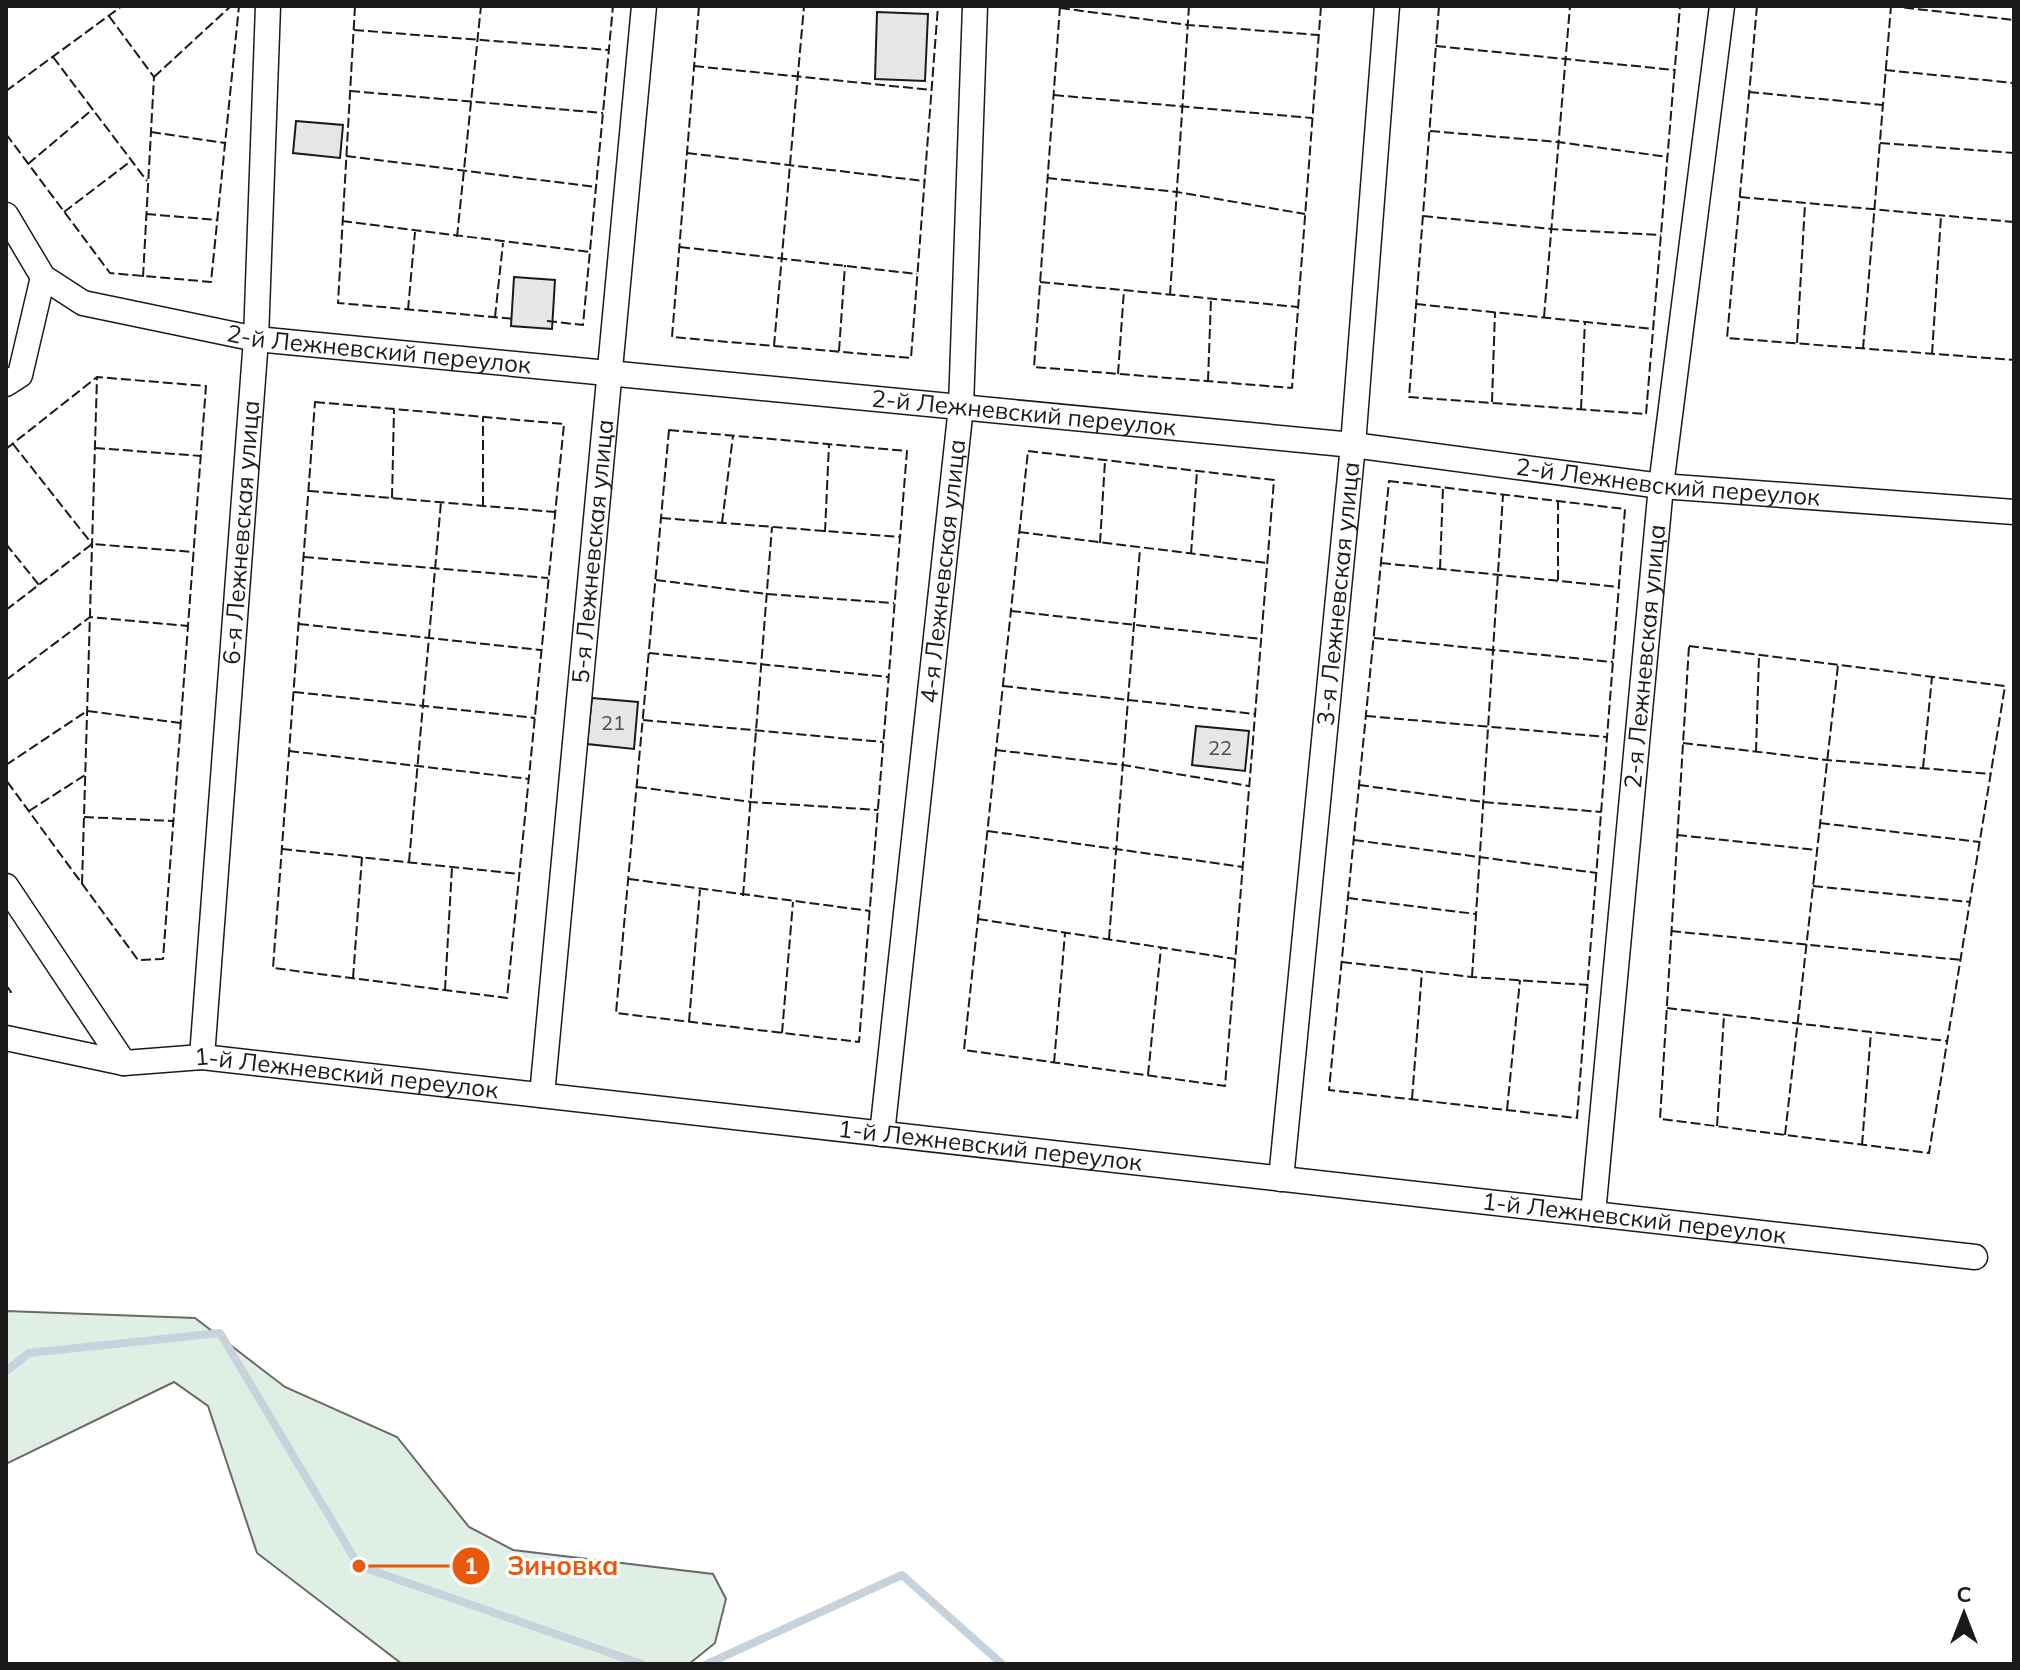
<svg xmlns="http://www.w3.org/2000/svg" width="2020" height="1670" viewBox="0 0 2020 1670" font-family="Mulish,sans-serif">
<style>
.green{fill:#e0efe3;stroke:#6a6a6a;stroke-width:2}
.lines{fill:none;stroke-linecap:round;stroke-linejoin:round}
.stream{stroke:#c6d2dc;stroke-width:8}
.building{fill:#e6e6e6;stroke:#1a1a1a;stroke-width:2}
.street-casing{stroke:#1a1a1a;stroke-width:27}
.street{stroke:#fff;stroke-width:24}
.fence{stroke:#1a1a1a;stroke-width:2;stroke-dasharray:10 4;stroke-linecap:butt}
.labels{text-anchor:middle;stroke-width:6;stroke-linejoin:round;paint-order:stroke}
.number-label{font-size:20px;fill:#4d4d4d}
.street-label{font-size:24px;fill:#1a1a1a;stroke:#fff}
.leader{fill:none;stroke:#e8590c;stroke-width:3}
.callout-dot{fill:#e8590c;stroke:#fff;stroke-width:3}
.mark-label{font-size:24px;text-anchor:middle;font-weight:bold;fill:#fff}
.callout-label{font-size:26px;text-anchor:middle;font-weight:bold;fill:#e8590c;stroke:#fff;stroke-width:6;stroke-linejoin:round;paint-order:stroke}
</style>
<rect width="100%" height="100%" fill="#fff"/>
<polygon class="green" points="6,1311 195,1318 285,1387 397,1437 469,1527 513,1550 713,1574 726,1599 715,1643 689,1664 402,1664 257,1553 208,1406 174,1382 6,1464"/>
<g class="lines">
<g class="stream">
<polyline points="6,1371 29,1353 220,1333 359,1566 642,1664"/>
<polyline points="707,1664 902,1575 1002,1664"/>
</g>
</g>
<g class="building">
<polygon points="877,12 928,14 925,81 875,79"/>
<polygon points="296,121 343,125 340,158 293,153"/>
<polygon points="514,277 555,280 552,329 511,326"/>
<polygon points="592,698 638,702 634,749 587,744"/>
<polygon points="1196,726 1249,731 1245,771 1192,765"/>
</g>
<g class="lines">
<defs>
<g id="street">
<path id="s1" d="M 6,215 L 43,277 L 83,303 L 256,339 L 1353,445 L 1661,486 L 2014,512"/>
<polyline points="6,384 20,375 43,277"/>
<polyline points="6,886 124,1063"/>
<path id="s2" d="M 6,1038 L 124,1063 L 202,1057 L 1975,1257"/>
<path id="s3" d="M 202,1057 L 256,339 L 268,6"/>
<path id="s4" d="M 542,1095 L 644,6"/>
<path id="s5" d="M 882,1134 L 961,407 L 975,6"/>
<path id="s6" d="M 1281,1179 L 1353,445 L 1387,6"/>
<path id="s7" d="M 1593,1214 L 1661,486 L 1722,6"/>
</g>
</defs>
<use href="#street" class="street-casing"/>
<use href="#street" class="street"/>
<g class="fence">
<polyline points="355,6 338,303 515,319"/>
<polyline points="699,6 672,337 911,358 938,6"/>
<polyline points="1060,6 1034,367 1292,388 1321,6"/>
<polyline points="1439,6 1409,397 1646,414 1680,6"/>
<polyline points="1757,6 1727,338 2014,360"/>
<polyline points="1890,6 2014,20"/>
<polyline points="1060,8 1188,25 1318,35"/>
<polyline points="109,16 154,77 143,277"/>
<polyline points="354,30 609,50"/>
<polyline points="1436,46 1675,70"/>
<polyline points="53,57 147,181"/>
<polyline points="694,66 932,90"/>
<polyline points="1885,70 2014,83"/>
<polyline points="154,77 231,6"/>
<polyline points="6,91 122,6"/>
<polyline points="350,91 603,113"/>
<polyline points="1749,92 1883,105"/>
<polyline points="1054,95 1312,118"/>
<polyline points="1430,131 1558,142 1668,157"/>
<polyline points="151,132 225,143"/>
<polyline points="6,134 110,273 211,282 239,6"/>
<polyline points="1880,143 2014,153"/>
<polyline points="687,153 924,181"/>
<polyline points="346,156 596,187"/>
<polyline points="28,164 93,109"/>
<polyline points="1047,178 1177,192 1305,214"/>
<polyline points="1740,197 2014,222"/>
<polyline points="64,212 131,161"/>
<polyline points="146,214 218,220"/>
<polyline points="1423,216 1551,229 1661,235"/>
<polyline points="342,221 590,252"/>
<polyline points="457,237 481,6"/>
<polyline points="680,247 917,274"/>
<polyline points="1040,282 1298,307"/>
<polyline points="1170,295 1189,6"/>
<polyline points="1416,304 1653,329"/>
<polyline points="408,310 415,232"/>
<polyline points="495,317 503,243"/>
<polyline points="1544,317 1570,6"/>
<polyline points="547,321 583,325 613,6"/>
<polyline points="1797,343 1805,204"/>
<polyline points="774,346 804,6"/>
<polyline points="1863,349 1891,6"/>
<polyline points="839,351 845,265"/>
<polyline points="1932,354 1941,216"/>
<polyline points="1118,374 1124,290"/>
<polyline points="1208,381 1211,299"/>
<polygon points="315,402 564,424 507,998 273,968"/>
<polyline points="1492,402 1495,312"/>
<polyline points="1581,409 1585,321"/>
<polygon points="669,430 907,451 859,1042 616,1013"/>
<polyline points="13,444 92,544"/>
<polyline points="95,448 201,456"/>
<polyline points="6,449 97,377 206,386 163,959 138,960 6,780"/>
<polygon points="1028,451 1274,480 1225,1086 964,1050"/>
<polygon points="1389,481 1625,509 1577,1118 1329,1090"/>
<polyline points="309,491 555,512"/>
<polyline points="392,498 394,410"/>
<polyline points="483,506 483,417"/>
<polyline points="661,518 900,537"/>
<polyline points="722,523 733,436"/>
<polyline points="825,532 829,444"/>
<polyline points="1019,532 1267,563"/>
<polyline points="1100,543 1105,461"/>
<polyline points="6,544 39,585"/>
<polyline points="1191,554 1197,471"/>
<polyline points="304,557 548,578"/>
<polyline points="1381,563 1619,587"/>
<polyline points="1440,569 1443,487"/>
<polyline points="656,580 767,594 894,603"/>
<polyline points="1558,580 1558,501"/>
<polyline points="6,610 92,544 194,552"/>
<polyline points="1011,611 1261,639"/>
<polyline points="299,624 541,650"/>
<polyline points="1374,638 1613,662"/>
<polygon points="1689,646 2005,686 1929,1153 1660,1119"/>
<polyline points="649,653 889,677"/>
<polyline points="6,680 90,617 188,626"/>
<polyline points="1003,686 1255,714"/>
<polyline points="294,692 535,718"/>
<polyline points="1366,716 1607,737"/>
<polyline points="643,720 883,742"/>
<polyline points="1683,743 1827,760 1991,774"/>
<polyline points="996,750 1123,765 1249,786"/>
<polyline points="289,751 529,779"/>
<polyline points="1756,752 1759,655"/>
<polyline points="6,765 87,711 181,723"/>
<polyline points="1923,768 1932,677"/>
<polyline points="1359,785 1483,802 1601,812"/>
<polyline points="637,787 751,802 878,810"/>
<polyline points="29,811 85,775"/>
<polyline points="84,817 173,821"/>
<polyline points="1820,823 1980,842"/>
<polyline points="988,831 1243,867"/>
<polyline points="1677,835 1817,850"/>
<polyline points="1354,840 1597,873"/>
<polyline points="282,849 519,874"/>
<polyline points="409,862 441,502"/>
<polyline points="629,879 870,911"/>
<polyline points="82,884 97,377"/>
<polyline points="1813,886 1970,902"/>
<polyline points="743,896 772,527"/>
<polyline points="1348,898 1476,914"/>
<polyline points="978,919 1235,959"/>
<polyline points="1671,931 1961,960"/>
<polyline points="1109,939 1140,549"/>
<polyline points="1342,962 1472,977 1588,985"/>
<polyline points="1472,977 1503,495"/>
<polyline points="353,978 362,857"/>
<polyline points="6,985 11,992 6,991"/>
<polyline points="445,990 452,867"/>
<polyline points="1667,1008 1947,1041"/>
<polyline points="689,1022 700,890"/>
<polyline points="782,1033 793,902"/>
<polyline points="1054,1063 1065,933"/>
<polyline points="1148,1075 1161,948"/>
<polyline points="1412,1099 1422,971"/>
<polyline points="1507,1110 1520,980"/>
<polyline points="1717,1126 1724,1015"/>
<polyline points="1785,1135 1838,665"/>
<polyline points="1862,1145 1871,1032"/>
</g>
</g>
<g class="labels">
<g class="number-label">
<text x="613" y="730">21</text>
<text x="1220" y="755">22</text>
</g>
<g class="street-label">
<text dy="8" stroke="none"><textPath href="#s1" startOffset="420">2-й Лежневский переулок</textPath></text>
<text dy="8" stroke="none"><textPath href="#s1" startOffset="1068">2-й Лежневский переулок</textPath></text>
<text dy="8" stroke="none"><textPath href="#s1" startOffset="1716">2-й Лежневский переулок</textPath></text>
<text dy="8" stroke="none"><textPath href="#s3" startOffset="526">6-я Лежневская улица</textPath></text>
<text dy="8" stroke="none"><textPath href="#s4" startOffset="546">5-я Лежневская улица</textPath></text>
<text dy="8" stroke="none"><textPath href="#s5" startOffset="566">4-я Лежневская улица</textPath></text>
<text dy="8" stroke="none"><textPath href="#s6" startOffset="588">3-я Лежневская улица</textPath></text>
<text dy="8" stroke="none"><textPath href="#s7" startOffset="560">2-я Лежневская улица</textPath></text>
<text dy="8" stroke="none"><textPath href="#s2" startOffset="344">1-й Лежневский переулок</textPath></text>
<text dy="8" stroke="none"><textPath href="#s2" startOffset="992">1-й Лежневский переулок</textPath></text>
<text dy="8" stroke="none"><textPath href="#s2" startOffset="1640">1-й Лежневский переулок</textPath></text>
</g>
</g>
<path class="leader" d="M359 1566L471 1566"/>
<g class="callout-dot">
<circle cx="359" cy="1566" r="8"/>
<circle cx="471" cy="1566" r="20"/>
</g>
<g class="mark-label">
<text x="471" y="1574">1</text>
</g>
<g class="callout-label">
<text x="563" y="1575">Зиновка</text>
</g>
<rect width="2020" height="1670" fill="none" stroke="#1a1a1a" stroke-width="16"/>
<g transform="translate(1964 1614)" stroke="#ffffff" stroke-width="6" paint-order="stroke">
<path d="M0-6L14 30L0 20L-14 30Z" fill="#1a1a1a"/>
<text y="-12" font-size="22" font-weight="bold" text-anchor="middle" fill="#1a1a1a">С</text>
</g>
</svg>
